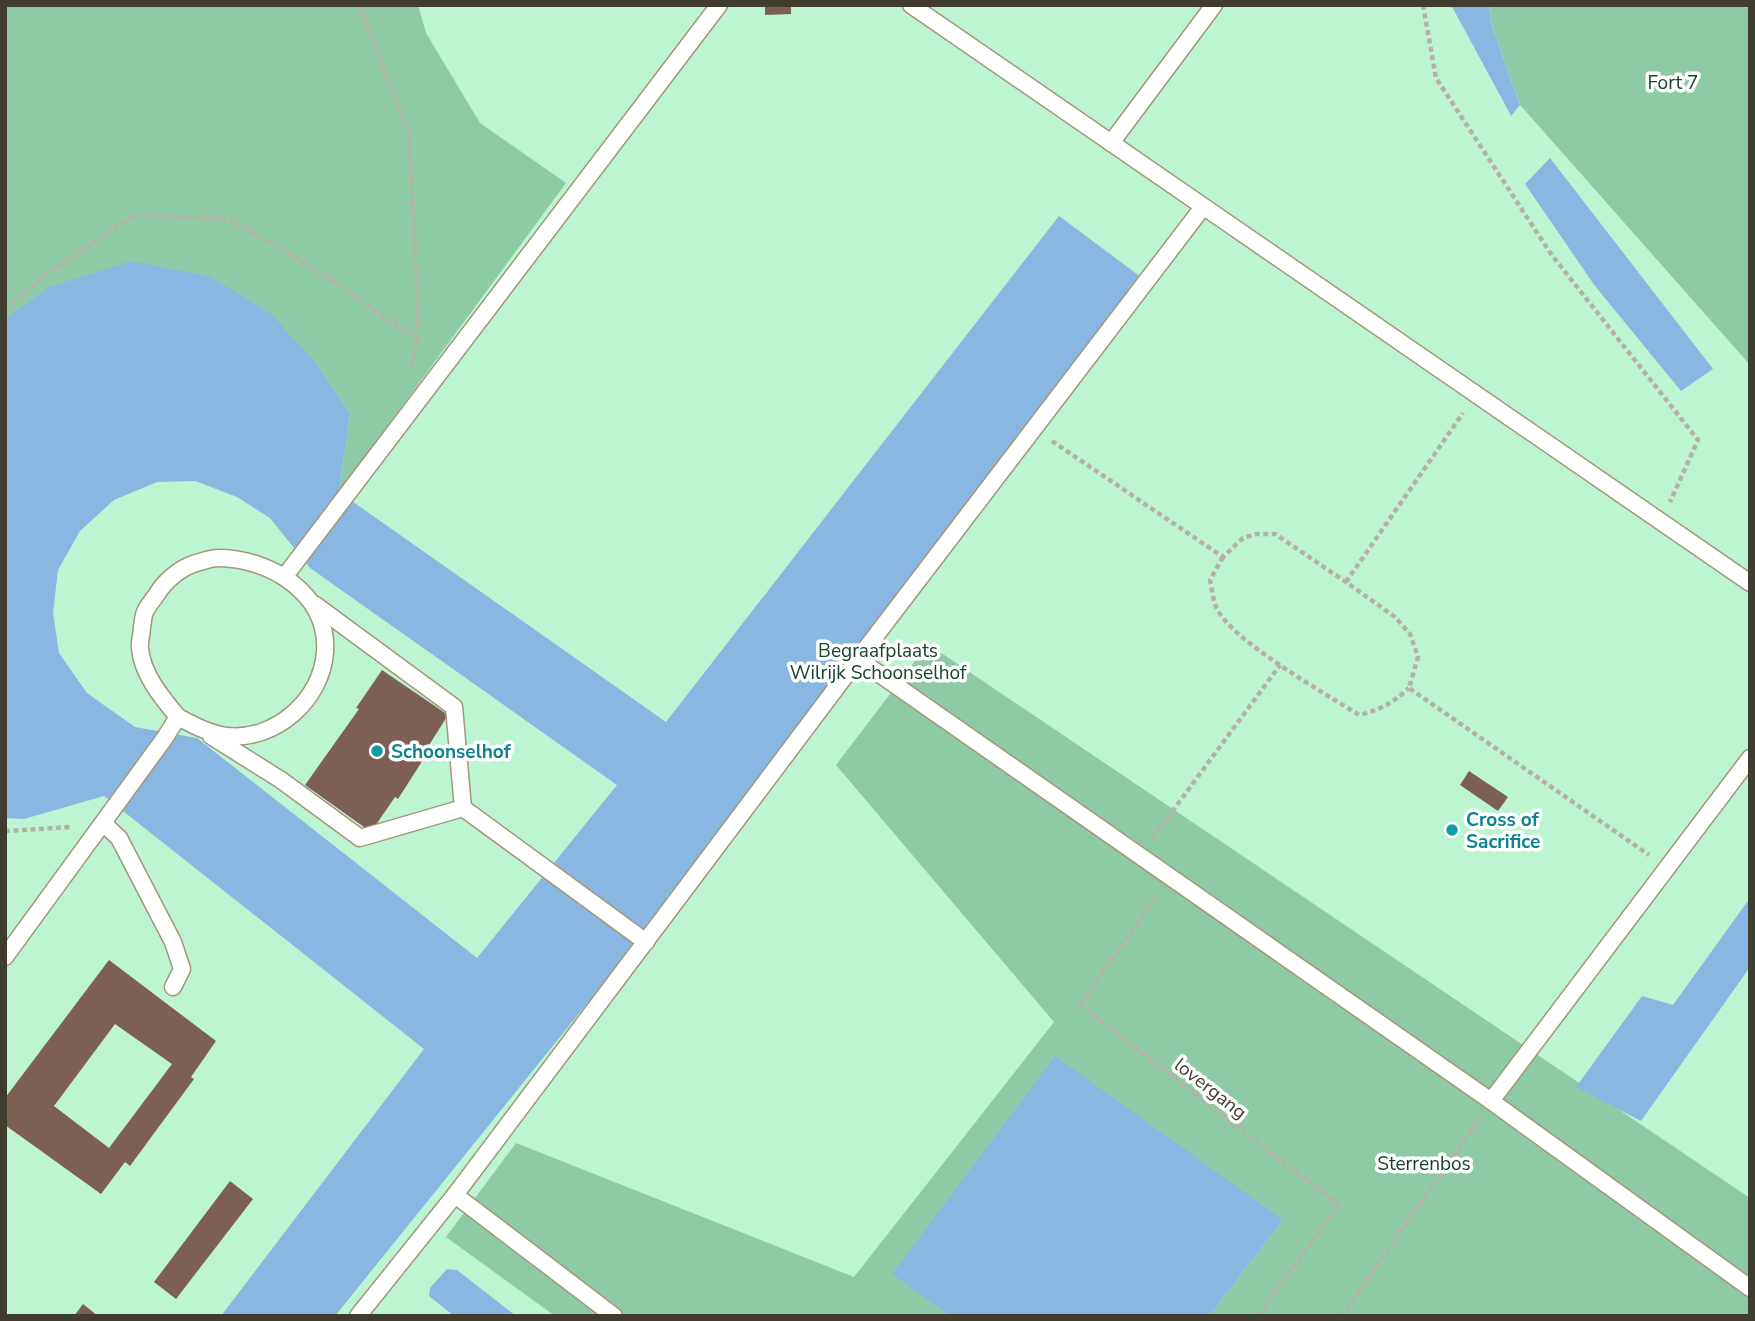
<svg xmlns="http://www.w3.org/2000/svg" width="1755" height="1321" viewBox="0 0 1755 1321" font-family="'Nunito Sans',sans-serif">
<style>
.green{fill:#bdf5d3}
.forest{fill:#8ecaa6}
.water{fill:#89b7e2;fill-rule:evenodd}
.building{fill:#7d5f56;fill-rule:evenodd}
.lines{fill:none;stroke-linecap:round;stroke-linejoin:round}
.service-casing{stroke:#a1977b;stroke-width:19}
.path{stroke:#b6b1a5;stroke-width:4.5;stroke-dasharray:5 3.5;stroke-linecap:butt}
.service{stroke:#fff;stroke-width:16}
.culture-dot{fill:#0f9aa8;stroke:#fff;stroke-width:2.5}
.labels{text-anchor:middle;stroke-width:7;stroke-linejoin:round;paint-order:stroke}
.park-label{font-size:19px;fill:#16442d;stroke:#fff}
.culture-label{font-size:19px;font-weight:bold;fill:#0d838f;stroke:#fff;text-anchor:start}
.street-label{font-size:19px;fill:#413c30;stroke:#fff}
</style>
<rect width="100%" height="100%" fill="#fef9ed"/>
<polygon class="green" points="5,5 1451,5 1510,115 1520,105 1750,365 1750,1316 5,1316"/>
<g class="forest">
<polygon points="5,5 418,5 426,33 480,123 566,183 339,492 350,414 316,363 5,319"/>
<polygon points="1489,5 1750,5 1750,365 1520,105 1491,23"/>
<polygon points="928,644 1750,1198 1750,1316 1209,1316 1283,1220 892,1273 950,1316 555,1316 446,1237 516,1143 854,1277 1054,1022 836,765"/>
</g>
<g class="water">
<polygon points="1451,5 1489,5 1491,23 1520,105 1511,116"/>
<polygon points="1550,158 1713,369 1681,391 1595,286 1525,184"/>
<path d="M 1059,216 L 1149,283 L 660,913 L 335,1316 L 221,1316 L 424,1049 L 104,796 L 24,819 L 5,818 L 5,319 L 49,287 L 131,261 L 211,277 L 271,314 L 316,363 L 350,414 L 339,492 L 666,722 ZM 195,481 L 237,497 L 270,518 L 310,568 L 617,785 L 477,958 L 197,738 L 135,727 L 87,693 L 59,653 L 53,613 L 58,570 L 80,531 L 114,500 L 157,482 Z"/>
<polygon points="1750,898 1750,967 1641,1121 1576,1087 1642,996 1673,1005"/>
<polygon points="1055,1056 1283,1220 1209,1316 950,1316 892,1274"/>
<polygon points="447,1269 457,1270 516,1316 454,1316 429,1296 430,1288"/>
</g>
<g class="building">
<polygon points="765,5 791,5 791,14 765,15"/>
<polygon points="382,670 448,715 426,750 428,752 398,799 395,797 371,832 305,785 359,709 356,708"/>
<polygon points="1469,771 1508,797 1498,811 1460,785"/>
<path d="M 109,960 L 216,1041 L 191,1077 L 194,1079 L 130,1166 L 125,1162 L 101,1194 L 5,1125 L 5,1098 ZM 115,1024 L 172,1064 L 109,1148 L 54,1106 Z"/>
<polygon points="230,1181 253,1199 176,1299 154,1282"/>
<polygon points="83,1304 98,1316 74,1316"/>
</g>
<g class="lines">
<defs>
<g id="service">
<polyline points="911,5 1750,583"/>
<polyline points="1111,143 1214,5"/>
<polyline points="285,576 719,5"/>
<polyline points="314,604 454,707 463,808 646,942"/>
<polyline points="858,659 1491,1101 1750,1288"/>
<polyline points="211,736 281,780 360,838 463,808"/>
<polyline points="103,823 119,838 173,942 182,969 173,987"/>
<path d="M 5,957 L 164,739 L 178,717 C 162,698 142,674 140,648 C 139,642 142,634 142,627 C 143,622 143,616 145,612 C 148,605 153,600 157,594 C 164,582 179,569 193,564 C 201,562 210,558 218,558 C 270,558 329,594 325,652 C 322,699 276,741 227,736 C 210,734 193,725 178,717"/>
<polyline points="1491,1101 1750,758"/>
<polyline points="455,1195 858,659 1203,207"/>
<polyline points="358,1316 455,1195 614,1316"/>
</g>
</defs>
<use href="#service" class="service-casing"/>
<g class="path">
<polyline points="359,5 409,134 417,283 417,340 411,369"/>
<polyline points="1423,5 1436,78 1551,254 1698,440 1670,502"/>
<polyline points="5,309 45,275 134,215 230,219 328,277 417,340"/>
<polyline points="1052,441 1223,557 1243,538 1256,534 1275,534 1346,582 1395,617 1410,634 1418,657 1409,688 1649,855"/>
<path d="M 1223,557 L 1210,580 C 1212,589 1213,599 1216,607 C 1231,641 1325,693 1359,715 C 1380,710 1393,703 1409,688"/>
<polyline points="1346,582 1463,413"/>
<polyline points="5,831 71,827"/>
<polyline points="1152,839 1280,665"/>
<polyline points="1158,894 1080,1005 1339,1205 1258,1316"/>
<polyline points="1342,1316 1480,1118"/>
</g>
<use href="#service" class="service"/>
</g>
<g class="culture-dot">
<circle cx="377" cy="751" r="7"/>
<circle cx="1452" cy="830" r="7"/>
</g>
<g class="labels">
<g class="park-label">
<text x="1673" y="89">Fort 7</text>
<text x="878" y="657">Begraafplaats<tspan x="878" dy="22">Wilrijk Schoonselhof</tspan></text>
<text x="1424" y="1170">Sterrenbos</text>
</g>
<g class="culture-label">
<text x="391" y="758">Schoonselhof</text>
<text x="1466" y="826">Cross of<tspan x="1466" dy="22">Sacrifice</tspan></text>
</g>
<g class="street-label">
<text transform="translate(1211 1088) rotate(38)" y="7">lovergang</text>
</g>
</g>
<rect width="1755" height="1321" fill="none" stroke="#413c30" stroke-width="14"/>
</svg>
